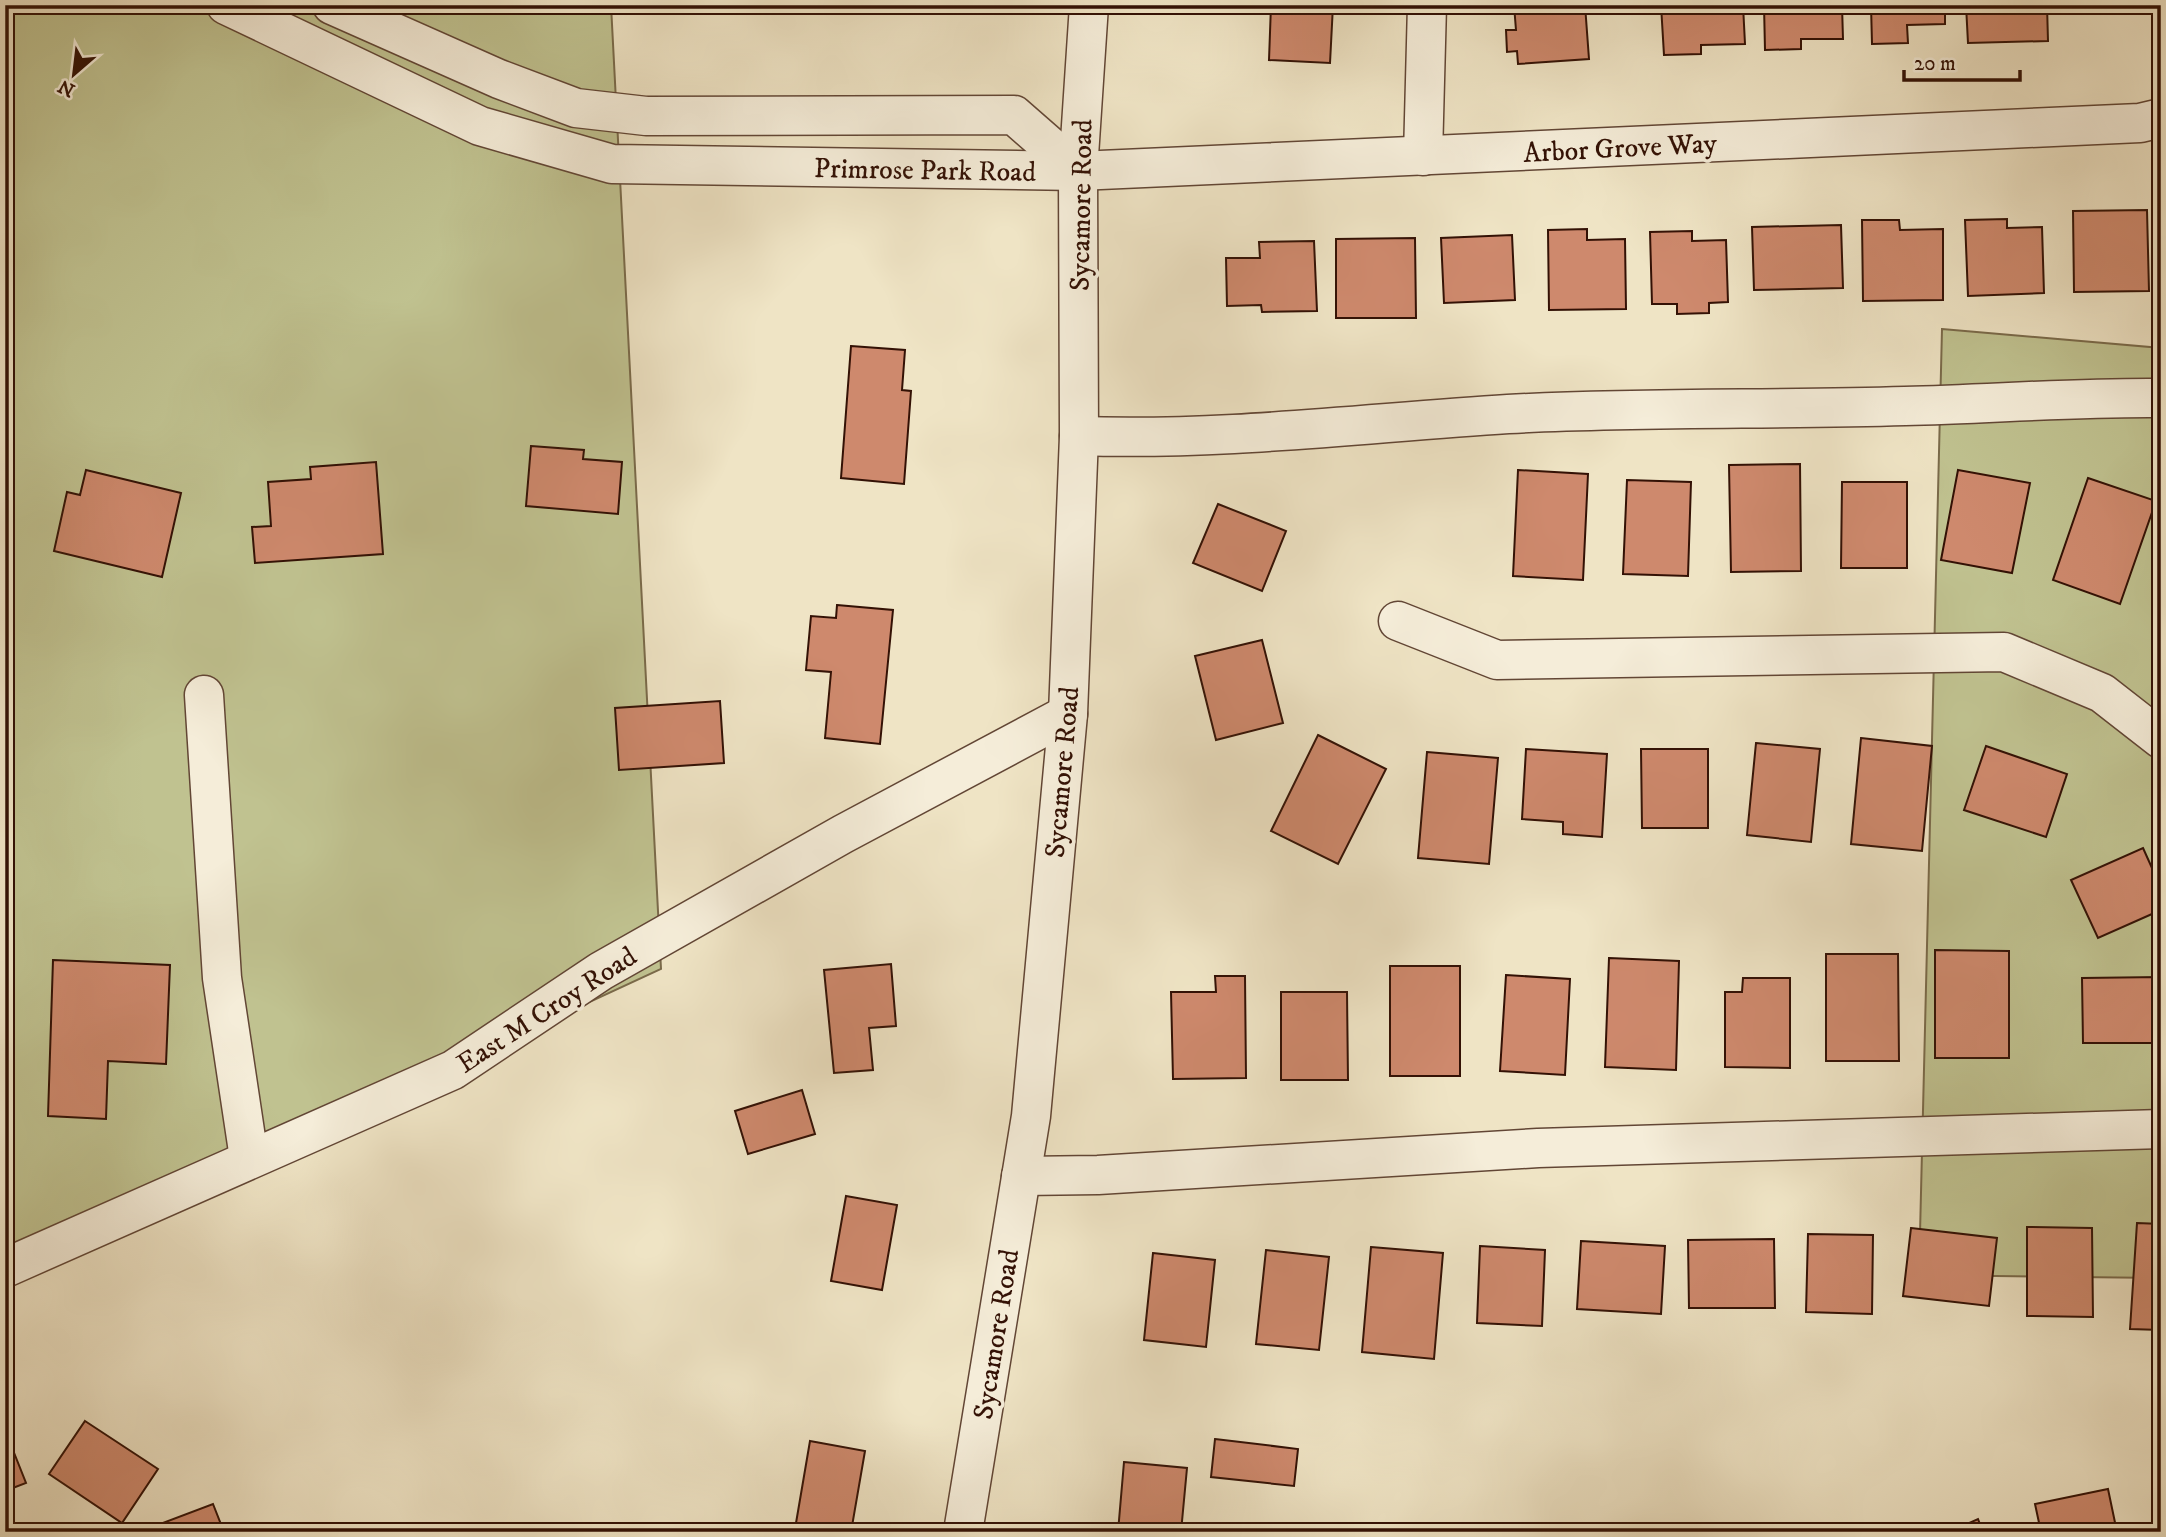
<svg xmlns="http://www.w3.org/2000/svg" width="2166" height="1537" viewBox="0 0 2166 1537" font-family="'IM FELL DW Pica',serif">
<style>
.green{fill:#c0c290;stroke:#7a6a4a;stroke-width:2}
.building{fill:#ce896d;stroke:#331105;stroke-width:2}
.lines{fill:none;stroke-linecap:round;stroke-linejoin:round}
.minor-casing{stroke:#624635;stroke-width:41}
.minor{stroke:#f5edd9;stroke-width:38}
.labels{text-anchor:middle;stroke-width:7;stroke-linejoin:round;paint-order:stroke}
.street-label{font-size:28px;fill:#331105;stroke:#f5edd9}
</style>
<rect width="100%" height="100%" fill="#efe4c5"/>
<filter id="stains"><feTurbulence type="fractalNoise" baseFrequency=".00286" numOctaves="4"/><feColorMatrix values="0 0 0 0 .2 0 0 0 0 .09 0 0 0 0 .02 0 0 0 .5 -.17"/></filter>
<radialGradient id="worn" r=".72"><stop offset=".6" stop-color="#630" stop-opacity="0"/><stop offset="1" stop-color="#630" stop-opacity=".3"/></radialGradient>
<g class="green">
<polygon points="5,5 611,5 661,969 5,1272"/>
<polygon points="1942,329 2161,348 2161,1278 1919,1275"/>
</g>
<g class="building">
<polygon points="1271,5 1333,5 1330,63 1269,60"/>
<polygon points="1514,5 1585,5 1589,59 1518,64 1517,51 1507,52 1506,30 1516,30"/>
<polygon points="1661,5 1743,5 1745,44 1701,45 1701,54 1664,55"/>
<polygon points="1764,5 1842,5 1843,39 1801,39 1801,49 1765,50"/>
<polygon points="1871,5 1945,5 1945,24 1907,25 1908,43 1872,44"/>
<polygon points="1966,5 2047,5 2048,41 1968,43"/>
<polygon points="2147,210 2149,291 2074,292 2073,211"/>
<polygon points="2007,219 2007,228 2042,227 2044,293 1968,296 1965,220"/>
<polygon points="1862,220 1899,220 1900,230 1943,229 1943,300 1863,301"/>
<polygon points="1841,225 1843,288 1754,290 1752,227"/>
<polygon points="1587,229 1587,240 1625,239 1626,309 1549,310 1548,230"/>
<polygon points="1692,231 1692,241 1726,240 1728,302 1709,303 1709,313 1677,314 1677,304 1652,304 1650,232"/>
<polygon points="1512,235 1515,300 1444,303 1441,238"/>
<polygon points="1415,238 1416,318 1336,318 1336,239"/>
<polygon points="1314,241 1317,311 1262,312 1261,305 1227,306 1226,258 1260,258 1259,242"/>
<polygon points="851,346 905,350 902,390 911,391 904,484 841,478"/>
<polygon points="531,446 584,450 583,459 622,462 618,514 526,506"/>
<polygon points="376,462 383,554 255,563 252,527 271,526 268,482 311,479 310,467"/>
<polygon points="1800,464 1801,571 1731,572 1729,465"/>
<polygon points="86,470 181,493 162,577 54,551 67,492 80,495"/>
<polygon points="1518,470 1588,474 1583,580 1513,576"/>
<polygon points="1958,470 2030,483 2012,573 1941,560"/>
<polygon points="2088,478 2156,501 2120,604 2053,580"/>
<polygon points="1627,480 1691,482 1688,576 1623,574"/>
<polygon points="1842,482 1907,482 1907,568 1841,568"/>
<polygon points="1218,504 1286,531 1262,591 1193,563"/>
<polygon points="837,605 893,610 880,744 825,738 831,672 806,670 811,616 836,618"/>
<polygon points="1262,640 1283,723 1216,740 1195,656"/>
<polygon points="720,701 724,763 619,770 615,708"/>
<polygon points="1318,735 1386,769 1338,864 1271,831"/>
<polygon points="1861,738 1932,746 1922,851 1851,844"/>
<polygon points="1756,743 1820,749 1811,842 1747,835"/>
<polygon points="1986,746 2067,774 2046,837 1964,810"/>
<polygon points="1526,749 1607,754 1602,837 1563,834 1563,822 1522,819"/>
<polygon points="1641,749 1708,749 1708,828 1642,828"/>
<polygon points="1427,752 1498,758 1489,864 1418,858"/>
<polygon points="2143,848 2161,888 2161,910 2098,938 2071,880"/>
<polygon points="1935,950 2009,951 2009,1058 1935,1058"/>
<polygon points="1826,954 1898,954 1899,1061 1826,1061"/>
<polygon points="1609,958 1679,961 1676,1070 1605,1067"/>
<polygon points="53,960 170,965 166,1064 108,1061 106,1119 48,1116"/>
<polygon points="891,964 896,1026 869,1028 873,1070 834,1073 824,970"/>
<rect x="1390" y="966" width="70" height="110"/>
<polygon points="1506,975 1570,979 1565,1075 1500,1071"/>
<polygon points="1215,976 1245,976 1246,1078 1173,1079 1171,992 1216,992"/>
<polygon points="2161,977 2161,1043 2083,1043 2082,978"/>
<polygon points="1743,978 1790,978 1790,1068 1725,1067 1725,992 1742,992"/>
<polygon points="1281,992 1347,992 1348,1080 1281,1080"/>
<polygon points="802,1090 815,1134 748,1154 735,1111"/>
<polygon points="846,1196 897,1205 882,1290 831,1281"/>
<polygon points="2137,1223 2161,1224 2161,1330 2130,1329"/>
<polygon points="2027,1227 2092,1228 2093,1317 2027,1316"/>
<polygon points="1911,1228 1997,1238 1989,1306 1903,1296"/>
<polygon points="1808,1234 1873,1235 1872,1314 1806,1312"/>
<polygon points="1774,1239 1775,1308 1689,1308 1688,1240"/>
<polygon points="1581,1241 1665,1246 1661,1314 1577,1309"/>
<polygon points="1480,1246 1545,1250 1542,1326 1477,1323"/>
<polygon points="1371,1247 1443,1253 1434,1359 1362,1352"/>
<polygon points="1266,1250 1329,1257 1319,1350 1256,1344"/>
<polygon points="1153,1253 1215,1260 1206,1347 1144,1340"/>
<polygon points="85,1421 158,1469 122,1523 49,1474"/>
<polygon points="5,1430 26,1483 5,1491"/>
<polygon points="1215,1439 1298,1449 1294,1486 1211,1477"/>
<polygon points="810,1441 865,1451 851,1532 796,1523"/>
<polygon points="1124,1462 1187,1468 1181,1532 1118,1532"/>
<polygon points="2108,1489 2117,1532 2041,1532 2035,1504"/>
<polygon points="213,1504 224,1532 139,1532"/>
<polygon points="1978,1519 1983,1532 1949,1532"/>
</g>
<g class="lines">
<defs>
<g id="minor">
<polyline points="226,5 480,126 612,164 1078,171 2140,123 2161,118"/>
<polyline points="332,5 499,79 576,108 646,116 1014,115 1078,171"/>
<polyline points="1423,156 1427,5"/>
<path d="M 1079,436 C 1223,441 1365,423 1508,414 C 1641,407 1773,410 1905,406 C 1991,404 2075,397 2161,398"/>
<polyline points="1398,621 1497,660 2004,652 2102,693 2161,739"/>
<polyline points="204,695 222,978 249,1158"/>
<polyline points="1021,1176 1098,1175 1538,1148 2161,1129"/>
<polyline points="5,1268 453,1070 601,971 843,834 1068,714"/>
<polyline points="963,1532 1031,1116 1068,714 1079,436 1078,171 1089,5"/>
</g>
</defs>
<use href="#minor" class="minor-casing"/>
<use href="#minor" class="minor"/>
</g>
<g class="labels">
<g class="street-label">
<text transform="translate(1620 147) rotate(-3)" y="10">Arbor Grove Way</text>
<text transform="translate(925 169) rotate(1)" y="10">Primrose Park Road</text>
<text transform="translate(1080 205) rotate(-89)" y="10">Sycamore Road</text>
<text transform="translate(1061 772) rotate(-85)" y="10">Sycamore Road</text>
<text transform="translate(546 1009) rotate(-33)" y="10">East M Croy Road</text>
<text transform="translate(995 1334) rotate(-81)" y="10">Sycamore Road</text>
</g>
</g>
<rect width="2166" height="1537" fill="none" stroke="#efe4c5" stroke-width="28"/>
<rect x="7" y="7" width="2152" height="1523" fill="none" stroke="#331105" stroke-width="3.5"/>
<rect x="14" y="14" width="2138" height="1509" fill="none" stroke="#331105" stroke-width="2"/>
<g transform="translate(74 74) rotate(208)" stroke="#f5edd9" stroke-width="5" paint-order="stroke">
<path d="M0-5L12 26L0 18L-12 26Z" fill="#331105"/>
<text y="-10" font-size="19" font-weight="bold" text-anchor="middle" fill="#331105">N</text>
</g>
<path d="M1904 70v10h116v-10" fill="none" stroke="#331105" stroke-width="3.5"/>
<text x="1914" y="70" font-size="21" fill="#331105" stroke="#f5edd9" stroke-width="5" paint-order="stroke">20 m</text>
<rect width="100%" height="100%" filter="url(#stains)"/>
<rect width="100%" height="100%" fill="url(#worn)"/>
</svg>
